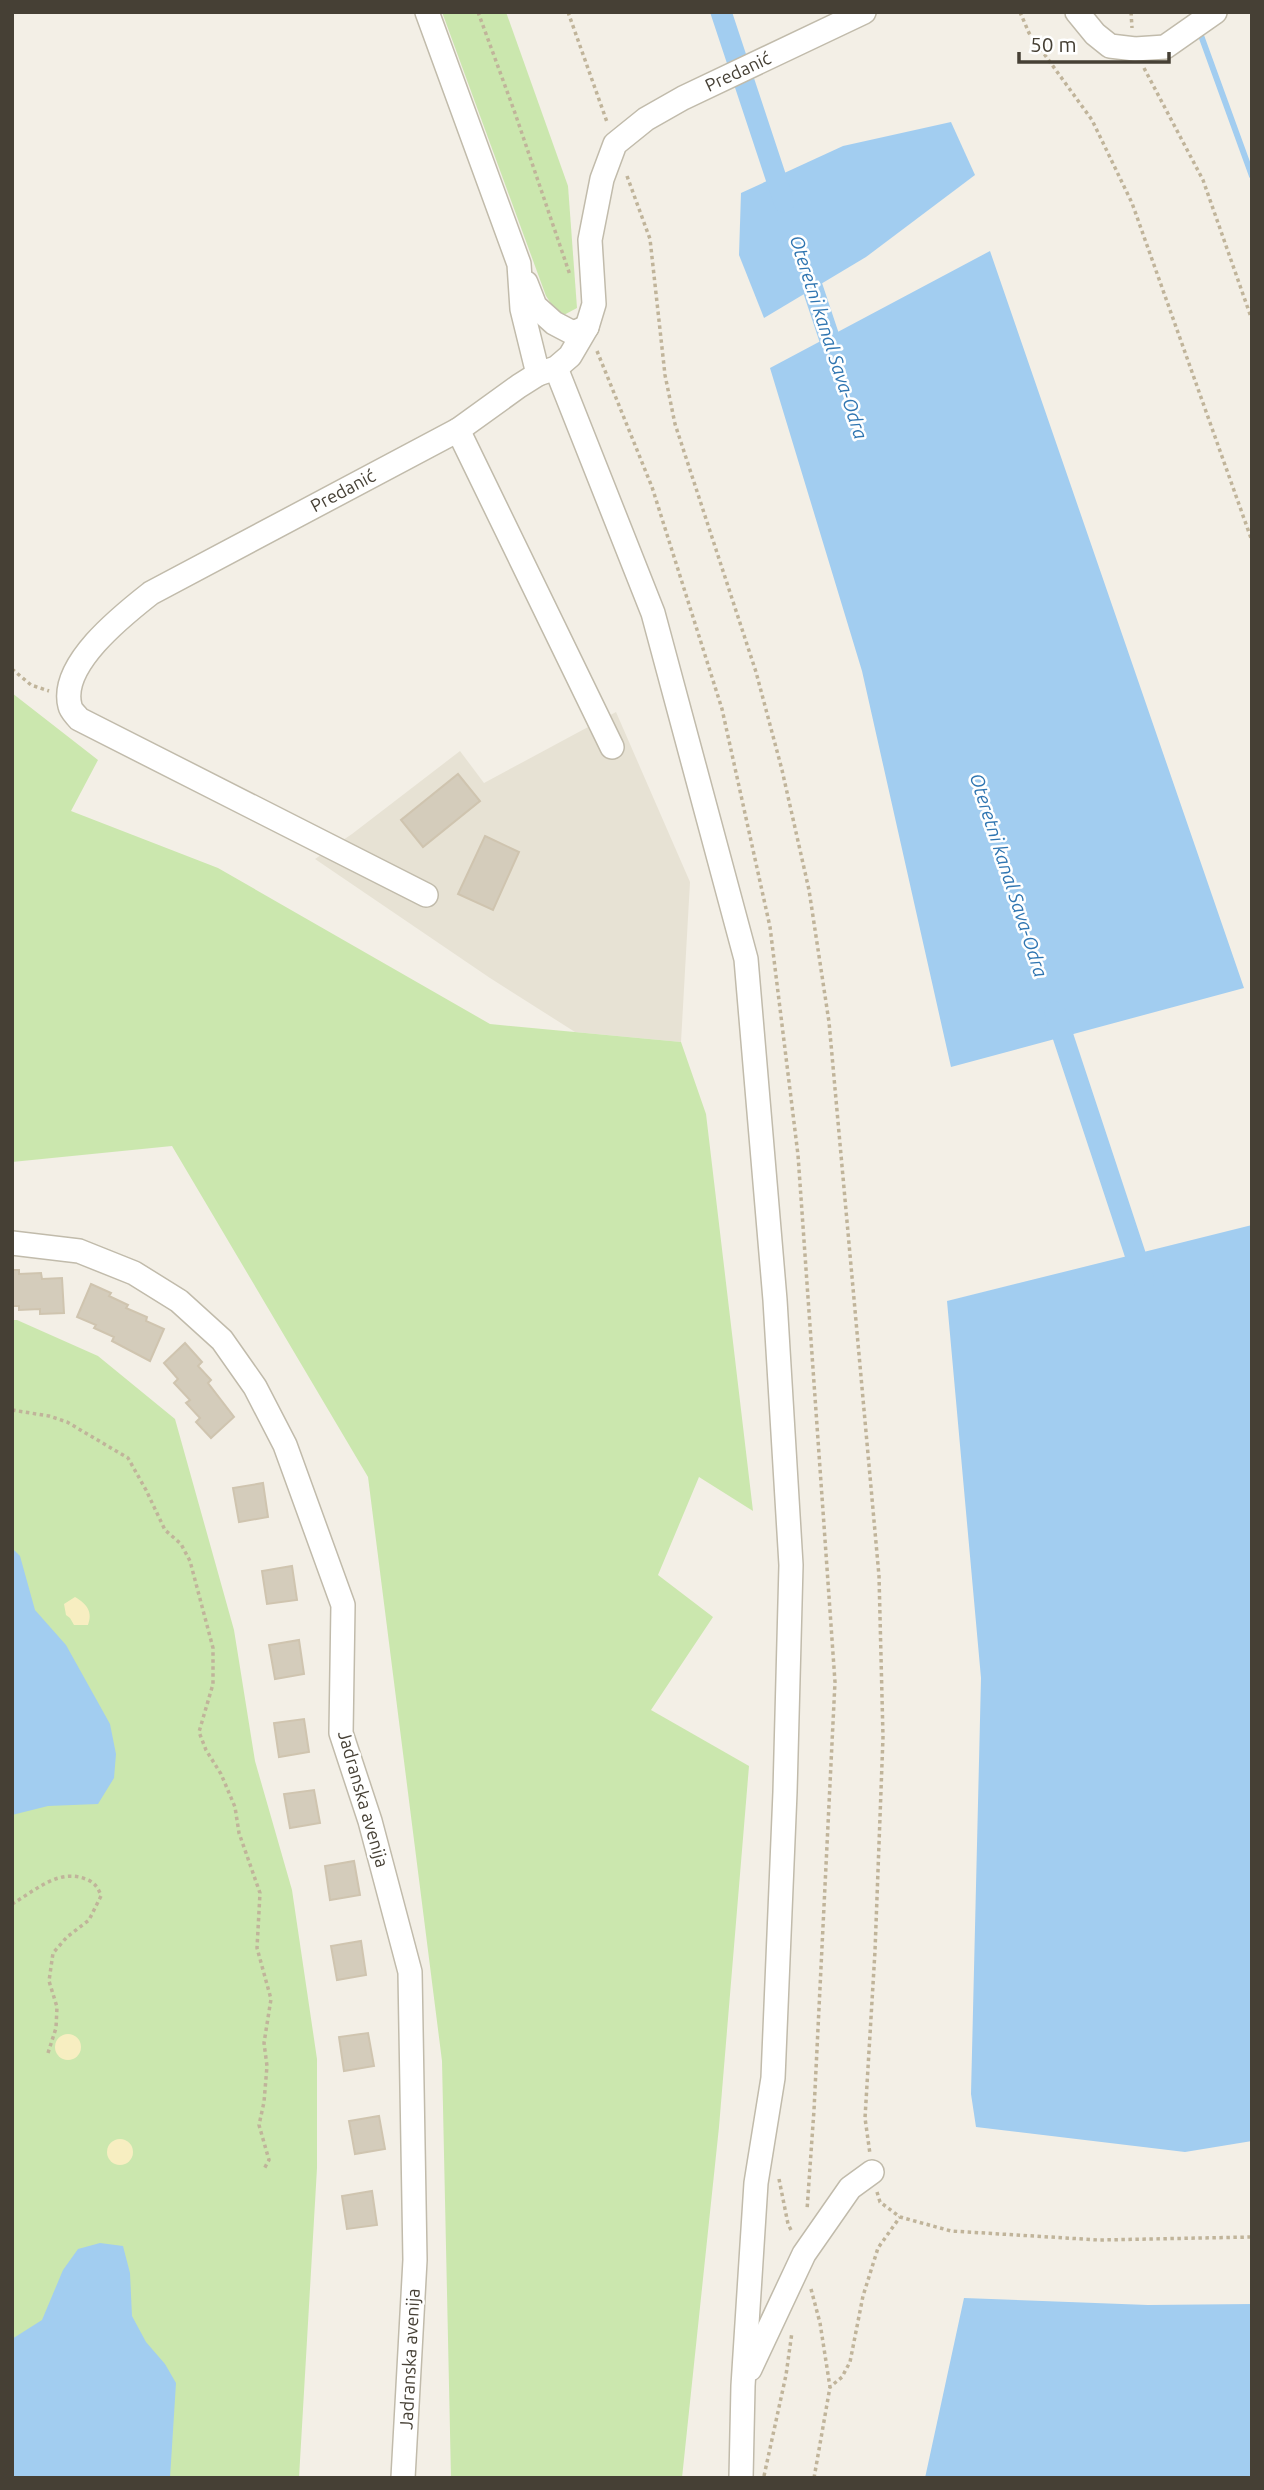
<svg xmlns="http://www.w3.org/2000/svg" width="1264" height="2490" viewBox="0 0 1264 2490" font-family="Ubuntu,sans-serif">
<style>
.residential{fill:#e7e2d4}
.green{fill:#cbe7ae}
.sand{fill:#f7eec1}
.water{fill:#a2cdf0}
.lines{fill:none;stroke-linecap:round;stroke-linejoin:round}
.stream{stroke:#a2cdf0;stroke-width:6}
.canal{stroke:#a2cdf0;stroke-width:21}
.building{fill:#d4ccbb;stroke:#cfc4af;stroke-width:2}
.minor-casing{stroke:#c1bbab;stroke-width:26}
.path{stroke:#c0b49a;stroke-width:3.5;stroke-dasharray:3.5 3.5;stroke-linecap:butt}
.minor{stroke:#fff;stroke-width:23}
.labels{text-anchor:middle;stroke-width:5;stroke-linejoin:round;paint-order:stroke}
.street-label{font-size:18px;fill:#464035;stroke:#fff}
.water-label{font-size:19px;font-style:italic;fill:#2f75b1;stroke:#fff}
</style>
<rect width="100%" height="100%" fill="#f3efe6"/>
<polygon class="residential" points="616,712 690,882 681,1042 575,1032 490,978 315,859 352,834 460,751 484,783"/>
<g class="green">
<polygon points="442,12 506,12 568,186 577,308 560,317 546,296"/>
<polygon points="12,693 98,760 71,811 218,868 490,1024 681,1042 706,1114 753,1511 699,1477 658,1575 713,1617 651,1710 749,1766 719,2127 682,2478 451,2478 442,2061 368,1477 172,1146 12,1162"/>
<polygon points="12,1320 17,1320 98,1356 175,1419 234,1630 255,1761 292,1890 317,2059 317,2168 299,2478 12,2478"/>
</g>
<g class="sand">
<path d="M 75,1597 C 87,1604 93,1612 88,1625 L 74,1625 L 70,1618 L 66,1615 L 64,1604 Z"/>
<circle cx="68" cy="2047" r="13"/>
<circle cx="120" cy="2152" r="13"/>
</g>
<g class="water">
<polygon points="951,122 975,175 866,257 764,318 739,255 741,193 843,146"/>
<polygon points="990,251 1244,988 951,1067 862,671 770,368"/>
<polygon points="1252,1225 1252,2141 1185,2152 976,2127 971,2094 981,1678 947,1301"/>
<polygon points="12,1548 20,1556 35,1610 66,1645 110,1724 116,1754 114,1778 98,1804 48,1806 12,1815"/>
<polygon points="100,2243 123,2246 130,2273 132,2316 146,2342 165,2364 176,2383 170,2478 12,2478 12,2339 42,2320 63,2270 78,2249"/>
<polygon points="964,2298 1148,2305 1252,2304 1252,2478 925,2478"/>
</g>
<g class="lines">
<polyline class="stream" points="1199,30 1252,176"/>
<g class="canal">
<polyline points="721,12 784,202"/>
<polyline points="804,262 838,364"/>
<polyline points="1055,1012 1144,1281"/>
</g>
</g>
<g class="building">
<polygon points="458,774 480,801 423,847 401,820"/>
<polygon points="485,836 519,852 493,910 458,894"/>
<polygon points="12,1270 19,1270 19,1274 41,1273 42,1279 62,1278 64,1313 40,1314 40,1309 19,1310 19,1306 12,1306"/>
<polygon points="91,1284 111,1293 109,1296 128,1305 126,1308 147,1317 146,1321 164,1329 150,1361 112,1341 114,1337 94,1328 96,1325 77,1317"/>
<polygon points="185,1343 202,1362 198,1366 211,1380 208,1383 234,1417 211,1438 196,1422 200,1418 186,1403 190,1400 174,1383 178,1379 164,1363"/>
<polygon points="263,1483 268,1517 239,1522 233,1488"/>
<polygon points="292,1566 297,1600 267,1604 262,1571"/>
<polygon points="299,1640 304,1674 275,1679 269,1645"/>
<polygon points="304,1719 309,1752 279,1757 274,1723"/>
<polygon points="314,1790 320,1823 290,1828 284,1794"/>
<polygon points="354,1861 360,1895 330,1900 325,1866"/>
<polygon points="361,1941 366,1975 337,1980 331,1946"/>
<polygon points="368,2033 374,2066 344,2071 339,2037"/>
<polygon points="379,2116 385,2149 355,2154 349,2121"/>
<polygon points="372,2191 377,2225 347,2229 342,2196"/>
</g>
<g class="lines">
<defs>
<g id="minor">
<polyline points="427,12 519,264 522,309 538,374"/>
<polyline points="1077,12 1095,34 1110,46 1135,49 1165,47 1215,12"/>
<polyline points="526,283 535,306 554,323 573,333 587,327"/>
<polyline points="556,368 653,613 746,959 775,1300 791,1565 785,1792 773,2078 756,2183 743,2386 741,2478"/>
<polyline points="458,430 612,747"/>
<path d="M 426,895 L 79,719 C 76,715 71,711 70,706 C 59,665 123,615 151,593 L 458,430 L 519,386 L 538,374 L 556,368 L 570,356 L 587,327 L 594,304 L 590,240 L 602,179 L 615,144 L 646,119 L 683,98 L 864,12"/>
<polyline points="12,1243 79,1251 134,1273 179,1301 222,1340 255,1387 285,1445 343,1605 341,1733 370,1821 410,1972 415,2260 403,2478"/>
<polyline points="750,2369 804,2254 850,2188 872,2172"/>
</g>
</defs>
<use href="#minor" class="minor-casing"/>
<g class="path">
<polyline points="478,12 515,113 570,275"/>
<polyline points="568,12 607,122"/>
<polyline points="1020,12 1029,33 1092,120 1132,203 1252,541"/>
<polyline points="1131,12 1132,28"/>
<polyline points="1144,68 1203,180 1252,320"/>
<polyline points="627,176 650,239 665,375 675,424 756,672 782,770 809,890 829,1022 879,1576 883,1737 875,1951 865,2118 870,2154"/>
<polyline points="597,351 652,487 722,709 770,927 798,1155 835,1682 814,2110 807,2210"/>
<polyline points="12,669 31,685 49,691"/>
<polyline points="12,1410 49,1416 67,1422 128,1458 146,1490 165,1530 181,1544 190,1561 213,1648 213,1684 199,1732 206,1750 221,1774 235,1807 239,1833 260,1893 257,1948 271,1999 264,2043 267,2066 264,2102 259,2125 269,2160 264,2169"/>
<path d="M 12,1904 C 36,1890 60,1867 88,1880 C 95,1883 99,1889 101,1896 L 89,1920 L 67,1937 L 53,1953 L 49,1981 L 57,2007 L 56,2028 L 48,2053"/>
<polyline points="779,2179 788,2224 792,2232"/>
<polyline points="877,2192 880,2202 900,2217 951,2231 1099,2240 1252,2237"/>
<polyline points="811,2289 820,2323 830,2387 842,2377 850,2362 863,2296 878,2248 900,2217"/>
<polyline points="764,2476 786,2375 792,2332"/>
<polyline points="814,2478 830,2387"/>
</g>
<use href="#minor" class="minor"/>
</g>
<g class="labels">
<g class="street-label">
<text transform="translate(738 72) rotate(-25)" y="6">Predanić</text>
<text transform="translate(343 491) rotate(-28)" y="6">Predanić</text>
<text transform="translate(363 1799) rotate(74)" y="6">Jadranska avenija</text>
<text transform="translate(410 2359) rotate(-87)" y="6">Jadranska avenija</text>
</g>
<g class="water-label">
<text transform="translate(829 337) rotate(72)" y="7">Oteretni kanal Sava-Odra</text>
<text transform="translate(1009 875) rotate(72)" y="7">Oteretni kanal Sava-Odra</text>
</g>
</g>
<rect width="1264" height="2490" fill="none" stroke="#464035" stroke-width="28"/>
<path d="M1019 52v10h150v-10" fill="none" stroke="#464035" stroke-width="3.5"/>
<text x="1030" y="52" font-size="21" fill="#464035" stroke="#ffffff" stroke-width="5" paint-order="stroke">50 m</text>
</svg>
